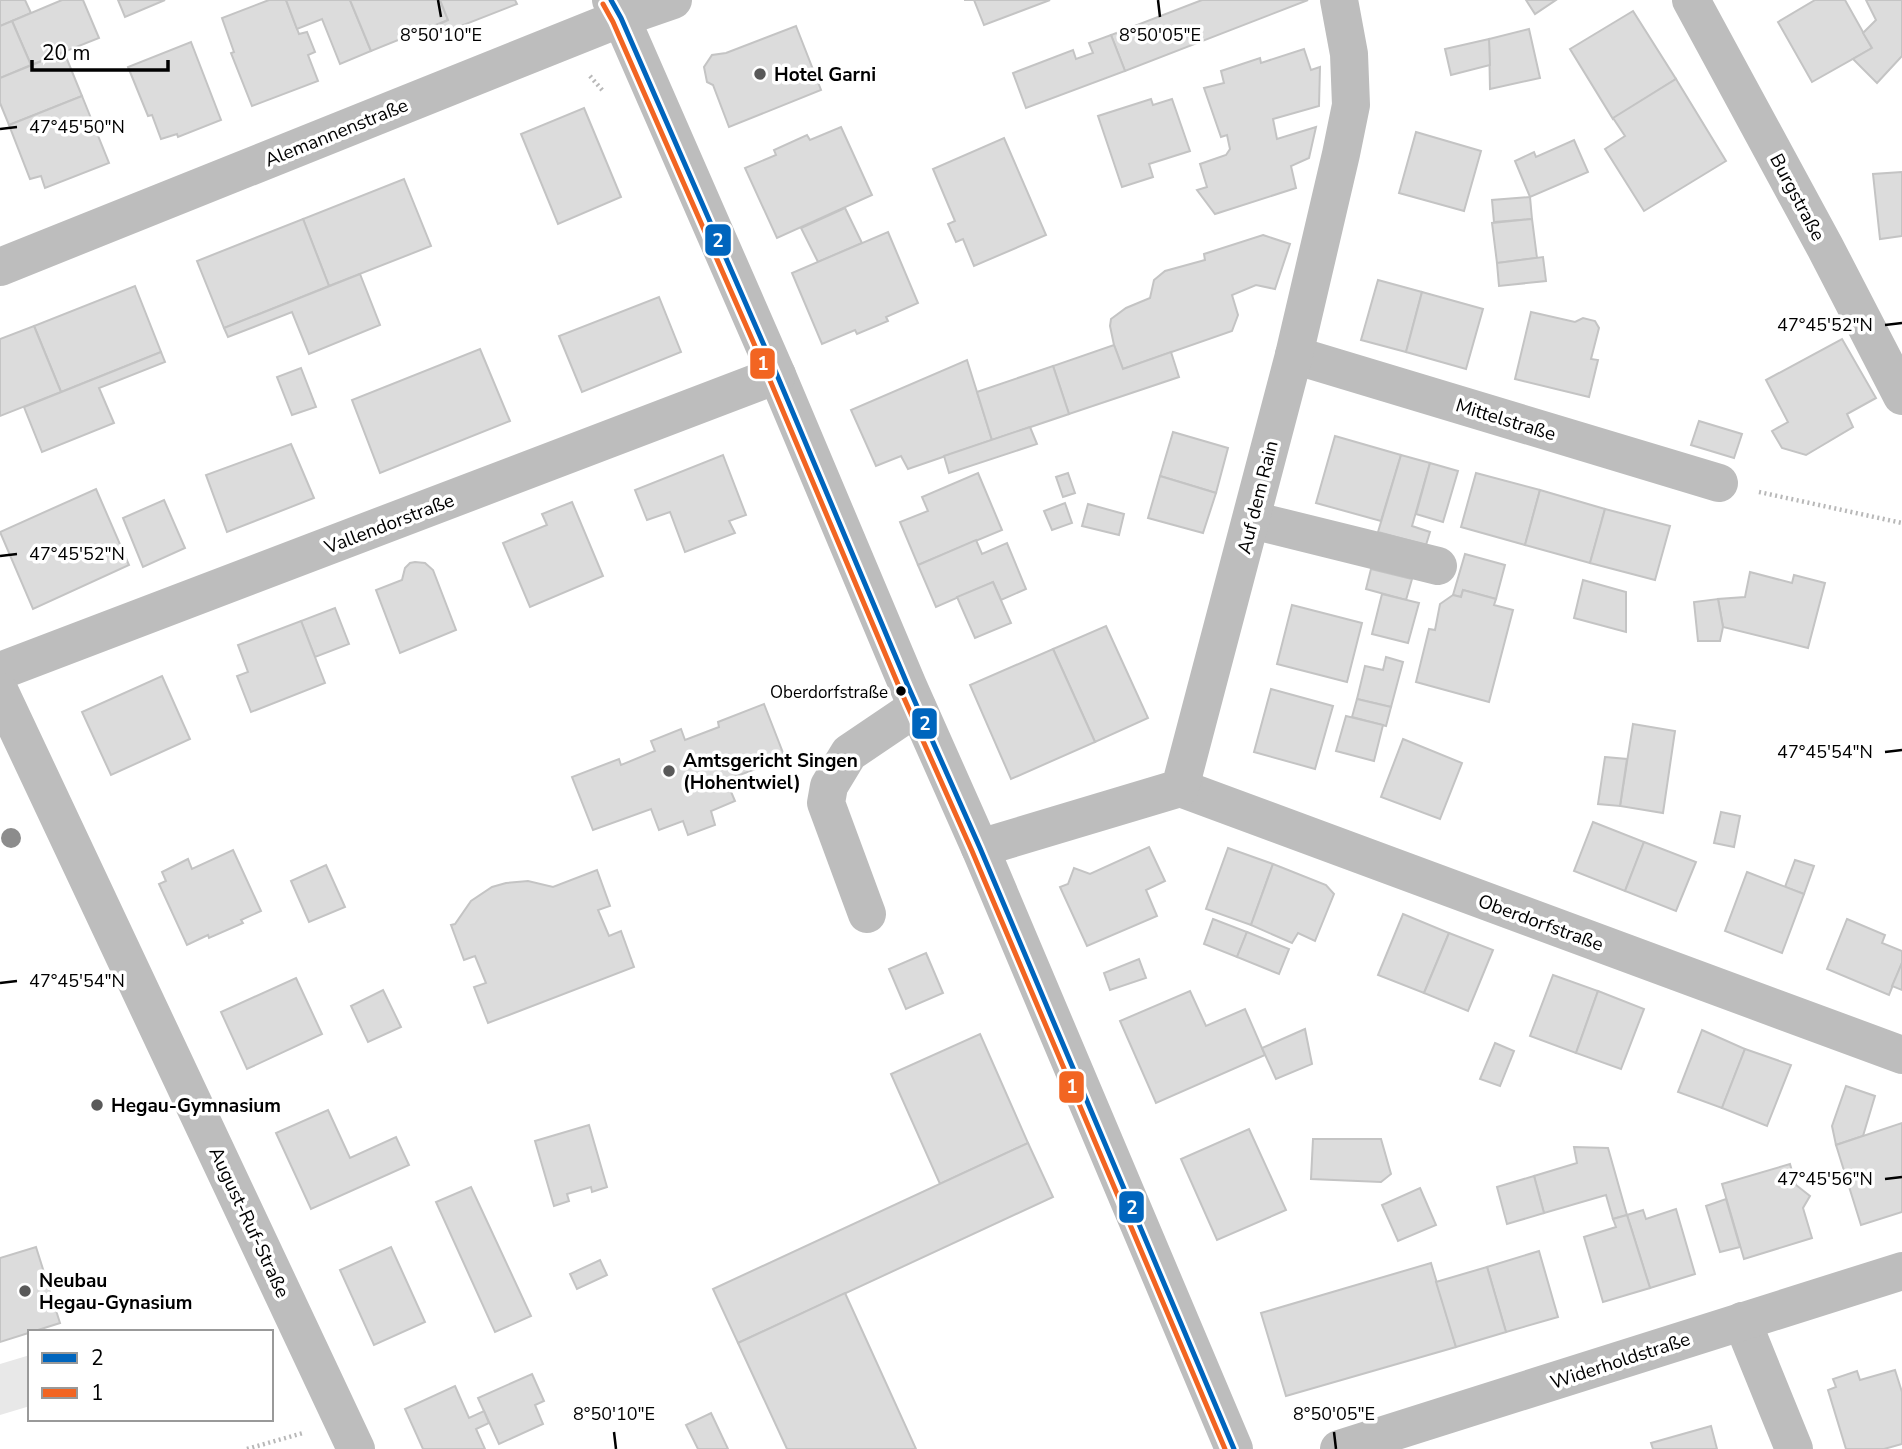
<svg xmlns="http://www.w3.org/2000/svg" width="1902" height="1449" viewBox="0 0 1902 1449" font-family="'Nunito Sans',sans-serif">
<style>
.green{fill:#e8e8e8}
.building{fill:#dcdcdc;stroke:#c4c4c4;stroke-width:2}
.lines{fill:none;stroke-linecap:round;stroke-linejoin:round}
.path{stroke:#b8b8b8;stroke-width:4.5;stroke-dasharray:2 3.5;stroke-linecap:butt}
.minor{stroke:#bdbdbd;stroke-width:38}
.bus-1-casing{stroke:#fff;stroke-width:10}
.bus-2-casing{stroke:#fff;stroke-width:10}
.bus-1{stroke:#0065bd;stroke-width:5}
.bus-2{stroke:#f26522;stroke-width:5}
.tree{fill:#8c8c8c}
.ticks{fill:none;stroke:#000;stroke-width:2.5}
.poi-dot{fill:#595959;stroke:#fff;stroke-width:2.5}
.bus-dot{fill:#000;stroke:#fff;stroke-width:2.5}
.labels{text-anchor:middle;stroke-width:7;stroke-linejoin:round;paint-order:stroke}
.bus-label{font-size:17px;fill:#000;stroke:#fff;text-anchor:end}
.poi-label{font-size:19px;font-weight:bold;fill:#000;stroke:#fff;text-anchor:start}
.street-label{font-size:19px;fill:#000;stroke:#fff}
.ticks-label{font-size:18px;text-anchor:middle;fill:#000;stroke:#fff;stroke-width:7;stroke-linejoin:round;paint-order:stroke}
.line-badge{stroke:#fff;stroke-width:2.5}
.badge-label{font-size:19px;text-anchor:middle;font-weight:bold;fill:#fff}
</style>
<rect width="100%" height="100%" fill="#fff"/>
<polygon class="green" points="30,1355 30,1406 0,1415 0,1364"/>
<g class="building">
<polygon points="0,0 25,0 31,13 0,26"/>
<polygon points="62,0 83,0 99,38 31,65 12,21"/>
<polygon points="118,0 165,0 125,17"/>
<polygon points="269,0 286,0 299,34 307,32 315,52 308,55 318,81 252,106 231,53 234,52 222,18"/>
<polygon points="286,0 350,0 371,51 340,64 322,19 297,29"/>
<polygon points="350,0 440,0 448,20 371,51"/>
<polygon points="440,0 515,0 517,4 443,33 440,24 448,20"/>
<polygon points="964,0 1050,0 984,25 974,0"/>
<polygon points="1202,0 1308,0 1125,71 1111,35"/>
<polygon points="1526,0 1556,0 1535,14"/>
<polygon points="1815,0 1845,0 1872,48 1812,82 1778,22"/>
<polygon points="1866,0 1902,0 1902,56 1877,83 1853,59 1872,48 1863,33 1876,20"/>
<polygon points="1633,11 1676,79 1613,119 1570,49"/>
<polygon points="12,21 31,65 0,78 0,26"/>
<polygon points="796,26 821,90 729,127 713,85 707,82 704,67 712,55 726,53"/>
<polygon points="1529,29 1540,78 1490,89 1489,39"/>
<polygon points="1111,35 1125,71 1026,108 1013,73 1073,50 1076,59 1093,53 1089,43"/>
<polygon points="1489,39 1490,65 1451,75 1445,49"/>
<polygon points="191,42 221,120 178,137 177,134 161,139 152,115 148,116 128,67"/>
<polygon points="1304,49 1311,70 1320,67 1319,106 1273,119 1277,139 1316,127 1309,158 1291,166 1296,188 1215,214 1197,190 1207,187 1200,164 1226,155 1230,149 1227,135 1221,137 1204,88 1224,83 1221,71 1260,58 1261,63"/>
<polygon points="64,52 82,96 9,125 0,103 0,78"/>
<polygon points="1676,79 1726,161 1644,211 1605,149 1625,136 1613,118"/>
<polygon points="82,96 109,163 45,188 41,176 30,179 9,125"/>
<polygon points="1151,99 1153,105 1172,99 1190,151 1149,164 1153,177 1122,187 1098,116"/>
<polygon points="584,108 621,197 558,224 521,134"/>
<polygon points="841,127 872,195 777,238 745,168 776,155 774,150 807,135 810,140"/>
<polygon points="1416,132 1481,151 1464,211 1399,193"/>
<polygon points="1004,138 1046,235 974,266 963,239 956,242 948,224 955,221 933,169"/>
<polygon points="1574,140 1588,172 1530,197 1515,161 1534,152 1536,157"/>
<polygon points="1902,172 1902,236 1880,239 1873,174"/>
<polygon points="404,179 431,246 329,286 303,219"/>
<polygon points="1530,197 1532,219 1494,222 1492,200"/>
<polygon points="845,208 862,243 818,262 801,228"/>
<polygon points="303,219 329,286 224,328 197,261"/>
<polygon points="1532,219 1537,258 1497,263 1492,223"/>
<polygon points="888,232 918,303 886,317 888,321 857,334 855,330 822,344 792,273"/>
<polygon points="1263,235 1290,244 1275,289 1256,285 1232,295 1238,315 1232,331 1123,369 1114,345 1110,326 1111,319 1126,308 1150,298 1154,280 1165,271 1205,260 1204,254"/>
<polygon points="1543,257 1546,281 1499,286 1497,263"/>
<polygon points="360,274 380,325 309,354 292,312 228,337 224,328"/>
<polygon points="1378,280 1422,292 1406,352 1361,340"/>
<polygon points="135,286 161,352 61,392 34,326"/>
<polygon points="1422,292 1483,309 1466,369 1406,352"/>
<polygon points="659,297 681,352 582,392 559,336"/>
<polygon points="1531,312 1575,322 1583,318 1595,321 1599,328 1591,359 1598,360 1589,397 1515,379"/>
<polygon points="34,326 61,392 0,416 0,339"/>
<polygon points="1842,339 1876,398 1847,414 1853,427 1806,455 1782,448 1772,431 1788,422 1766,380"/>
<polygon points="1114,345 1123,369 1171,352 1179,377 1069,414 1053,366"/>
<polygon points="480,349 510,421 380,473 352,400"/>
<polygon points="161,352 165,362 99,388 114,423 42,452 24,407"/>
<polygon points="967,360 992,440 908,469 901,456 876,466 851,410"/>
<polygon points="1053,366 1069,414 992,440 977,392"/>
<polygon points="301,368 316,407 292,415 277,377"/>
<polygon points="1699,421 1742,434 1734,458 1691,445"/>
<polygon points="1030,427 1037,444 949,473 944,456"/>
<polygon points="1173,432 1228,448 1216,493 1160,476"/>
<polygon points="1335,436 1401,455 1381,521 1316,503"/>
<polygon points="291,444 314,498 227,532 206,475"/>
<polygon points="723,455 746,515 729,521 735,533 685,552 670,512 647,520 635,490"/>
<polygon points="1401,455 1430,463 1412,526 1430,532 1426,545 1378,532"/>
<polygon points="1430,463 1458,471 1443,522 1416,514"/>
<polygon points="978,473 1002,530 918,565 900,522 928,511 922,497"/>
<polygon points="1068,473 1075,493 1063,497 1056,477"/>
<polygon points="1476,473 1540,490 1525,545 1461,527"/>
<polygon points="1160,476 1216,493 1203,533 1148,518"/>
<polygon points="96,489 129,565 33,609 0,532"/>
<polygon points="1540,490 1605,509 1590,563 1525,545"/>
<polygon points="164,500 185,548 143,567 123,518"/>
<polygon points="572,502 603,576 530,607 503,543 547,525 542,514"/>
<polygon points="1065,503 1072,523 1052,530 1044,511"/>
<polygon points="1088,504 1124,514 1119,535 1082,526"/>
<polygon points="1605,509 1670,526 1655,580 1590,563"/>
<polygon points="976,540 982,554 1007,543 1026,589 1001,600 993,582 936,607 918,565"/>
<polygon points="1465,554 1505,565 1496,599 1463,590 1461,597 1453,595"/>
<polygon points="415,562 425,563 433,570 456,630 400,653 376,590 402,580 405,568 410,563"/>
<polygon points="1371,569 1412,579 1406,600 1366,589"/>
<polygon points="1750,572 1792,583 1794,575 1825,583 1808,648 1723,627 1718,599 1745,597"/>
<polygon points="1583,580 1626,592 1626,632 1574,618"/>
<polygon points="993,582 1011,623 975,638 957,597"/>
<polygon points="1463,590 1496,599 1494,605 1513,610 1489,702 1416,682 1429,629 1435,630 1440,604 1453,595 1461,597"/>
<polygon points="1382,594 1419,603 1408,643 1372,634"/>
<polygon points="1718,599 1723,627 1720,641 1698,641 1694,602"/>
<polygon points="1292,605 1362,623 1347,682 1277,664"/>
<polygon points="335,608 349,644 315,657 301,621"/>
<polygon points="301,621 325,683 251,712 237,676 248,672 238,645"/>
<polygon points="1106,626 1148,718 1095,742 1053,649"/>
<polygon points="1053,649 1095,742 1011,779 970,685"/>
<polygon points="1386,657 1403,662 1391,707 1357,699 1365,666 1383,670"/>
<polygon points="162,676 190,739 111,775 82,712"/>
<polygon points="1271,689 1333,706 1315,769 1254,752"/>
<polygon points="1357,699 1391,707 1386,726 1352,717"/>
<polygon points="764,704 785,758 726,780 735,801 711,811 715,825 688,835 683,821 659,830 651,809 593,830 572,777 619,759 621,765 655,751 651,741 681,729 685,740 719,727 718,722"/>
<polygon points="1346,716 1383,725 1374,761 1336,751"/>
<polygon points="1633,724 1675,731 1663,813 1620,806"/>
<polygon points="1403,739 1462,763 1440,819 1381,797"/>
<polygon points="1605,757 1627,759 1620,806 1598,804"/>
<polygon points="1721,812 1740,816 1734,847 1714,843"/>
<polygon points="1593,822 1644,842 1625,891 1574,871"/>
<polygon points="1644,842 1696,862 1676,911 1625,891"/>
<polygon points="1149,847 1165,881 1146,890 1157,916 1087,946 1060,887 1068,884 1074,868 1090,874"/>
<polygon points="1228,848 1273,864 1251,925 1206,909"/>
<polygon points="233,850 261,911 241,920 243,923 209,938 208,935 187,945 159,884 166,881 162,872 188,859 192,869"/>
<polygon points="1795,860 1814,866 1804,894 1785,887"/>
<polygon points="1273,864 1326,885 1334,894 1315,941 1298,933 1292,943 1251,925"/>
<polygon points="326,865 345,907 309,922 291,881"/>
<polygon points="597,870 610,906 598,910 609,936 621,931 634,967 488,1023 474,987 486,983 475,956 464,960 451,925 455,924 471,901 492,887 506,883 528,881 553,887"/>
<polygon points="1747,872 1804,894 1782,953 1725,931"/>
<polygon points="1403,914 1449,933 1424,993 1378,975"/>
<polygon points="1213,919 1247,932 1237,957 1204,944"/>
<polygon points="1847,919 1885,935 1882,943 1902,951 1902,963 1889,995 1827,969"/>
<polygon points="1247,932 1289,949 1279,974 1237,957"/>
<polygon points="1449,933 1493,950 1468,1011 1424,993"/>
<polygon points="926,953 943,993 906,1009 889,969"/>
<polygon points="1139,959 1146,978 1110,990 1104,973"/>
<polygon points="1902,963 1902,990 1892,986"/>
<polygon points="1553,975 1598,991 1576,1053 1530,1036"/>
<polygon points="296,978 322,1034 247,1069 221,1012"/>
<polygon points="383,990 401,1027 368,1042 351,1006"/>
<polygon points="1190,991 1206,1026 1245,1009 1265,1055 1156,1103 1120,1021"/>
<polygon points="1598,991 1644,1009 1621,1069 1576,1053"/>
<polygon points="1305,1029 1312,1064 1276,1079 1262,1048"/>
<polygon points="1702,1030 1745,1049 1722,1108 1678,1092"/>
<polygon points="980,1034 1028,1143 940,1184 891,1074"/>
<polygon points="1495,1043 1514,1051 1500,1086 1480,1079"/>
<polygon points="1745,1049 1791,1065 1767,1126 1722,1108"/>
<polygon points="1846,1086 1875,1096 1863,1136 1836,1145 1832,1126"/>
<polygon points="328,1110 350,1158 396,1137 409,1165 311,1209 276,1133"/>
<polygon points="1902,1123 1902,1212 1861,1225 1836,1145"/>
<polygon points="589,1125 607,1187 592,1192 591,1187 567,1194 569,1201 554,1206 535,1141"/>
<polygon points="1249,1129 1286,1210 1217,1240 1181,1159"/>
<polygon points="1313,1139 1381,1139 1391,1174 1381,1182 1311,1179"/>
<polygon points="1028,1143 1053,1197 738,1343 713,1289"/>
<polygon points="1574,1147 1608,1148 1627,1215 1613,1219 1606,1195 1544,1213 1534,1176 1577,1163"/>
<polygon points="1790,1164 1796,1185 1810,1196 1803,1208 1812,1238 1744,1259 1722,1184"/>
<polygon points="1534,1176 1544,1213 1507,1224 1497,1187"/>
<polygon points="471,1187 531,1316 495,1332 436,1202"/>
<polygon points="1420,1188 1436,1225 1398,1241 1382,1205"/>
<polygon points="1726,1199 1740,1247 1720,1252 1706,1206"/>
<polygon points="1676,1209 1695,1274 1650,1288 1627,1215 1643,1210 1646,1219"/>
<polygon points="1627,1215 1650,1288 1603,1302 1584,1237 1616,1227 1613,1219"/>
<polygon points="36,1247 60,1323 0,1342 0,1258"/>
<polygon points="391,1247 425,1322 374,1345 340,1270"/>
<polygon points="1539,1251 1558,1317 1506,1332 1487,1267"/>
<polygon points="600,1260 607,1275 577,1289 570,1274"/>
<polygon points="1431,1263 1456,1347 1286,1396 1261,1313"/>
<polygon points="1487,1267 1506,1332 1456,1347 1436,1282"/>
<polygon points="845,1293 916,1449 787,1449 738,1343"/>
<polygon points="1895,1370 1902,1392 1902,1444 1884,1449 1846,1449 1828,1390 1836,1387 1833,1379 1857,1371 1860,1380"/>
<polygon points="532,1374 544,1401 535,1405 543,1424 499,1444 478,1398"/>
<polygon points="455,1386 469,1418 484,1411 489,1423 476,1429 485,1449 423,1449 405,1409"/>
<polygon points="711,1413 728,1449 698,1449 686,1425"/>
<polygon points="1711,1426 1717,1449 1653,1449 1651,1443"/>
</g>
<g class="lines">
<g class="path">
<polyline points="590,76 603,91"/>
<polyline points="1759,492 1902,523"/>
<polyline points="247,1449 303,1433"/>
</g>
<g class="minor">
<polyline points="611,0 621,18 777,375 908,686 980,848 1234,1449"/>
<polyline points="1691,0 1825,247 1902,396"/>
<polyline points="0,267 621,18 673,0"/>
<polyline points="1294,355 1719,483"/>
<polyline points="1252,520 1438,566"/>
<polyline points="0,671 777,375"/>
<polyline points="0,692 356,1449"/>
<polyline points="1180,788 1902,1055"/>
<polyline points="980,848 1180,788 1294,355 1341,154 1351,105 1349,54 1339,0"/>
<polyline points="867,914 826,803 829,786 849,753 917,707"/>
<polyline points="1742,1321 1794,1449"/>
<polyline points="1339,1449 1902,1271"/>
</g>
<defs>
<polyline id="bus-1" points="611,0 621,18 777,375 908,686 980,848 1234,1449"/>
<polyline id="bus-2" points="603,4 613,22 769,378 900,689 972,851 1225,1449"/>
</defs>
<use href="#bus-1" class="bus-1-casing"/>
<use href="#bus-2" class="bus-2-casing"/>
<use href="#bus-1" class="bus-1"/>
<use href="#bus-2" class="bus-2"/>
</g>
<circle class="tree" cx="11" cy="838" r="10"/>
<path class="ticks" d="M 438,0 L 441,17M 1158,0 L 1160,17M 0,129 L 17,127M 1885,325 L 1902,323M 0,556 L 17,554M 1885,752 L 1902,750M 0,983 L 17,981M 1885,1179 L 1902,1177M 614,1432 L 616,1449M 1334,1432 L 1336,1449"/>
<g class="poi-dot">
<circle cx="760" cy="74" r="7"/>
<circle cx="669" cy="771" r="7"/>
<circle cx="97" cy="1105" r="7"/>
<circle cx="25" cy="1291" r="7"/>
</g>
<circle class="bus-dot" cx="901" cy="691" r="6"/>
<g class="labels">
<g class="bus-label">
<text x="888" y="698">Oberdorfstraße</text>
</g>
<g class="poi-label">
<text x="774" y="81">Hotel Garni</text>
<text x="683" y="767">Amtsgericht Singen<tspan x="683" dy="22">(Hohentwiel)</tspan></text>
<text x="111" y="1112">Hegau-Gymnasium</text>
<text x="39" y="1287">Neubau<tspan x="39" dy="22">Hegau-Gynasium</tspan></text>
</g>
<g class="street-label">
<text transform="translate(336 132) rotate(-22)" y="7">Alemannenstraße</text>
<text transform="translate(1798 197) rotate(62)" y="7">Burgstraße</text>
<text transform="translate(1506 419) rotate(17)" y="7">Mittelstraße</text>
<text transform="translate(1257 497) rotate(-76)" y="7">Auf dem Rain</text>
<text transform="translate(389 523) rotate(-21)" y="7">Vallendorstraße</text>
<text transform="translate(1541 922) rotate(20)" y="7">Oberdorfstraße</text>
<text transform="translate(250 1222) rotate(65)" y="7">August-Ruf-Straße</text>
<text transform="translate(1620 1360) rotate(-18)" y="7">Widerholdstraße</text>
</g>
</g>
<g class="ticks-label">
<text x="441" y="41">8°50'10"E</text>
<text x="1160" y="41">8°50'05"E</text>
<text x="77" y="133">47°45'50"N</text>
<text x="1825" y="331">47°45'52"N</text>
<text x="77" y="560">47°45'52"N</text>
<text x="1825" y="758">47°45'54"N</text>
<text x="77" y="987">47°45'54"N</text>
<text x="1825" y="1185">47°45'56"N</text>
<text x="614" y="1420">8°50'10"E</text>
<text x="1334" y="1420">8°50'05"E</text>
</g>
<g class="line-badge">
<rect x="704" y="223" width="28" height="34" rx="7" fill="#0065bd"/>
<rect x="749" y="347" width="27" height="33" rx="7" fill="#f26522"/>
<rect x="911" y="707" width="27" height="33" rx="7" fill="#0065bd"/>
<rect x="1058" y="1070" width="27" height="34" rx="7" fill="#f26522"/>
<rect x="1118" y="1190" width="27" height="34" rx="7" fill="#0065bd"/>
</g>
<g class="badge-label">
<text x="718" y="247">2</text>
<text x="763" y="370">1</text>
<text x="925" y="730">2</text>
<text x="1072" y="1093">1</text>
<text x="1132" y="1214">2</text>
</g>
<rect x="28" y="1330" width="245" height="91" fill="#ffffff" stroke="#999999" stroke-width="2"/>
<rect x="42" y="1353" width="35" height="10" fill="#0065bd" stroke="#999999" stroke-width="2"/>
<text x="91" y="1365" font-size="21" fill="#000000">2</text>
<rect x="42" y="1388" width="35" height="10" fill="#f26522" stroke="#999999" stroke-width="2"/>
<text x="91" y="1400" font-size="21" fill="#000000">1</text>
<path d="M32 60v10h136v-10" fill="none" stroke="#000000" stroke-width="3.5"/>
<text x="42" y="60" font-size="21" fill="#000000" stroke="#ffffff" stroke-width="5" paint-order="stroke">20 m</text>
</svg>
